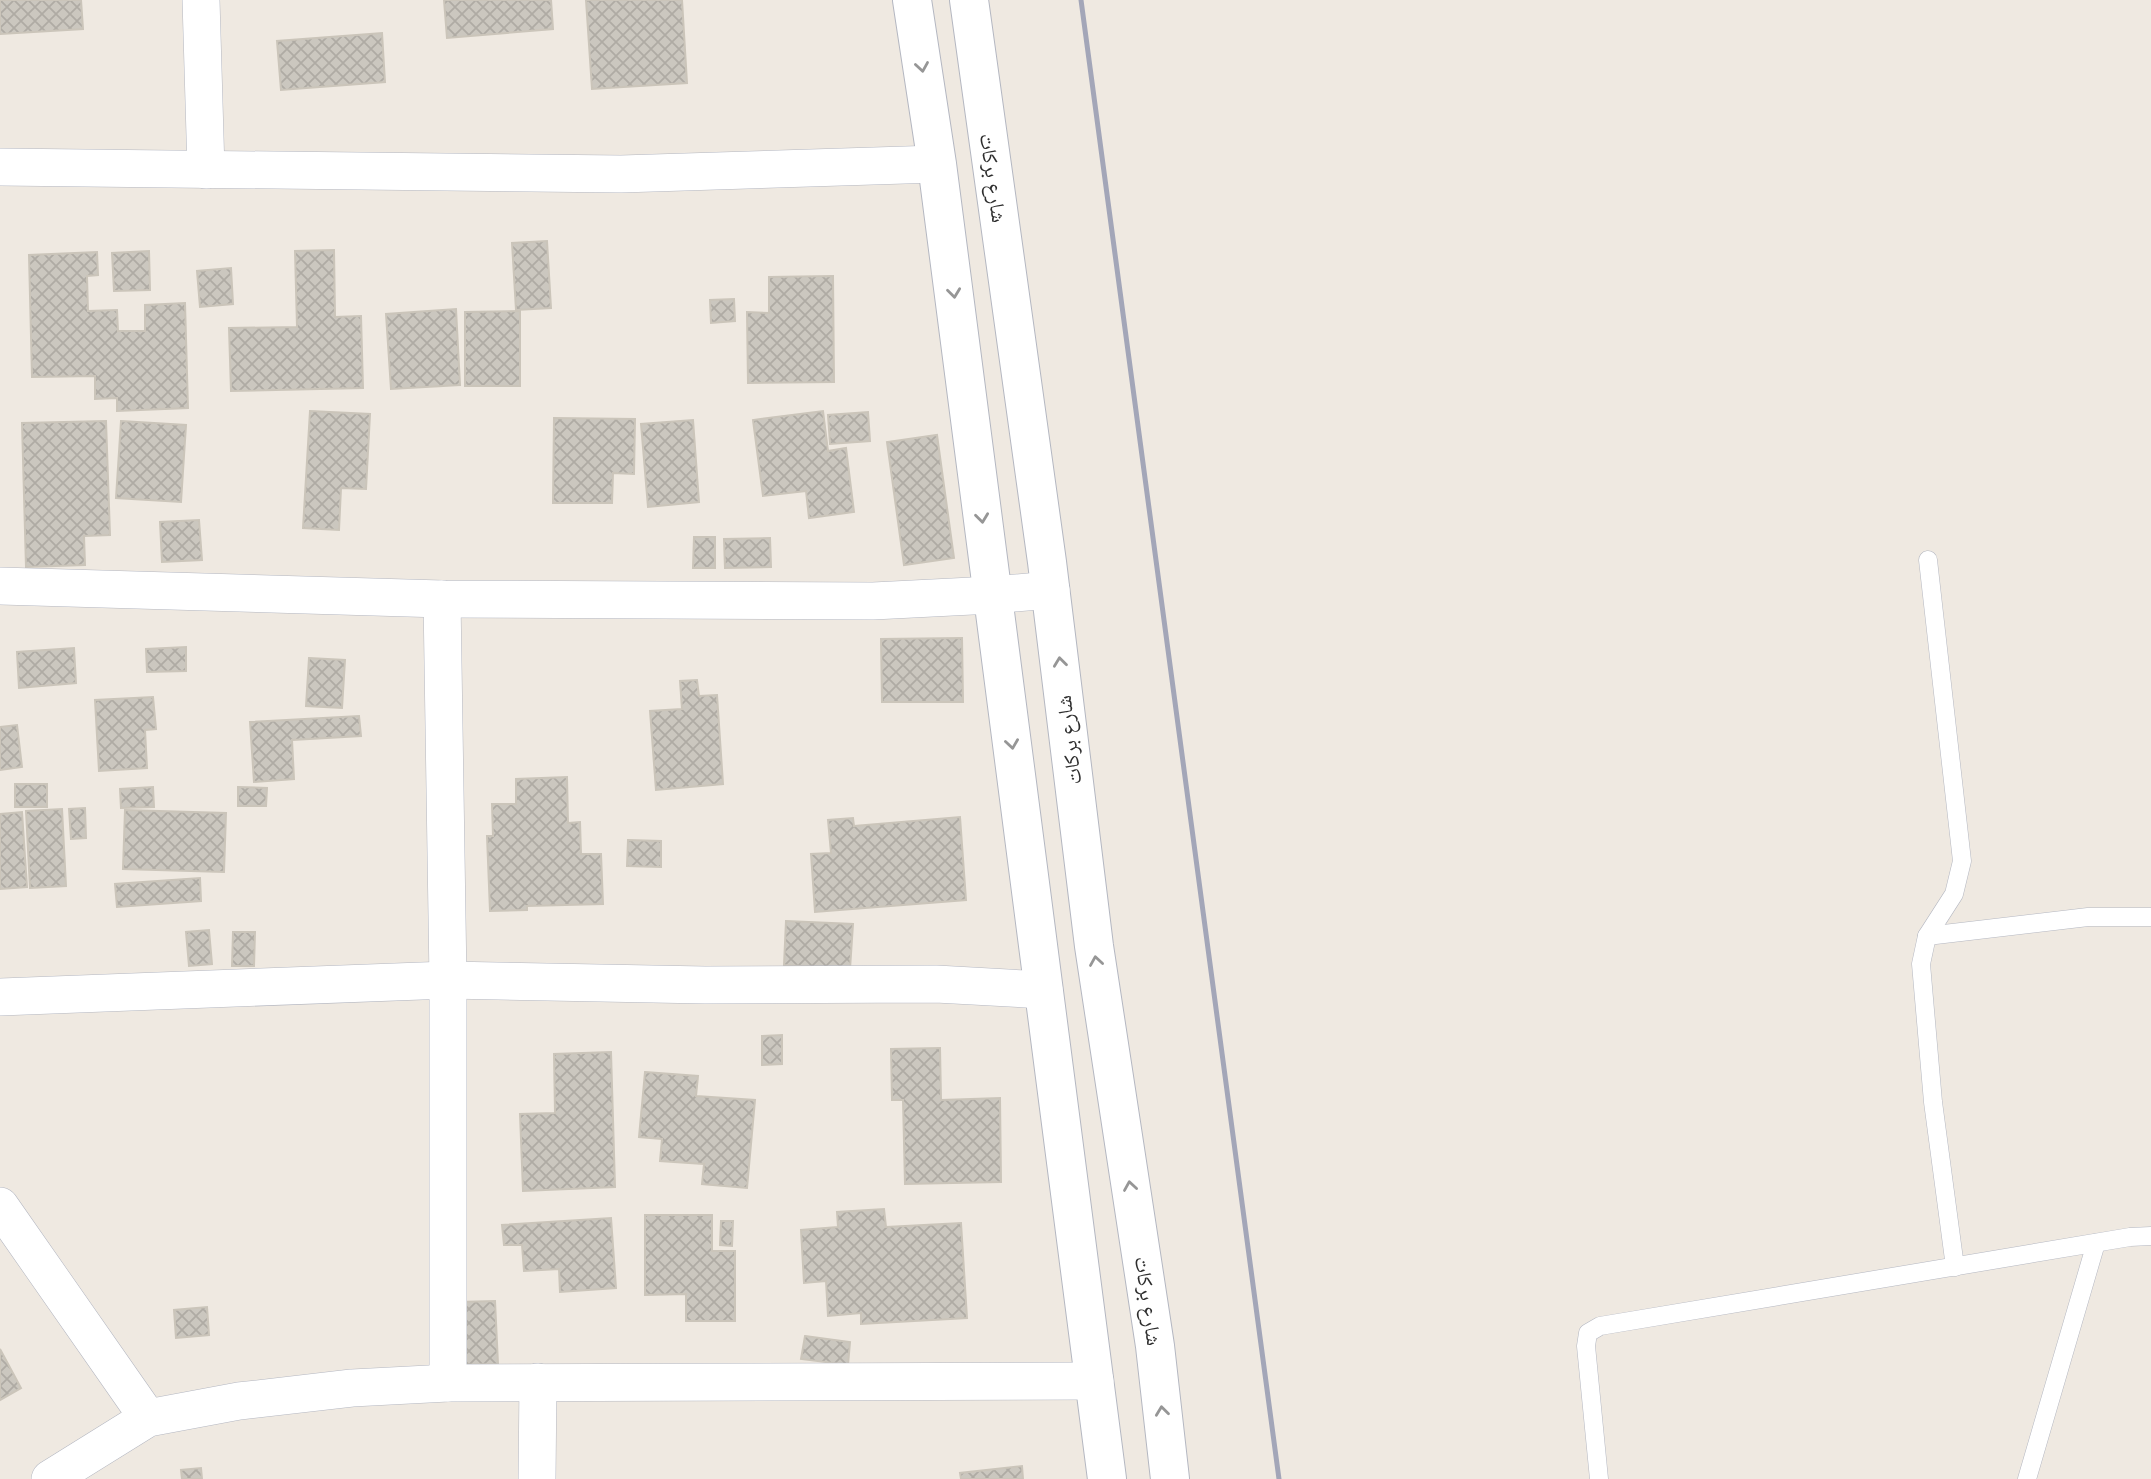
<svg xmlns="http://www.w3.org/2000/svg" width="2151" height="1479" viewBox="0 0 2151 1479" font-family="'Open Sans','Noto Naskh Arabic',sans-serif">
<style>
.building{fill:url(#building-cross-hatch);stroke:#cbc5ba;stroke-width:2}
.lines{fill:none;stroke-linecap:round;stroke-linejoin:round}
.lane-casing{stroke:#b4b7c1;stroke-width:19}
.street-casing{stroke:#b4b7c1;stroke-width:38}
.secondary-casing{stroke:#b4b7c1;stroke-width:40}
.lane{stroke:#fff;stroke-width:18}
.street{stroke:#fff;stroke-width:37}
.secondary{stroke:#fff;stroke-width:38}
.rail{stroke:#a3a6b8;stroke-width:5}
.oneway{stroke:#969696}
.labels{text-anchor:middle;stroke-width:6;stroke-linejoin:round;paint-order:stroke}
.street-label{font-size:21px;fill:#2e2e2e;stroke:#fff}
</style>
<defs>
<pattern id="building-cross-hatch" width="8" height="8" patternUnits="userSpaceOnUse" patternTransform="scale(1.75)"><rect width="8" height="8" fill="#cbc7bf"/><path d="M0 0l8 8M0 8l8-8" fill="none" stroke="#afaba4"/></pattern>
</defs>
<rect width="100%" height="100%" fill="#efe9e1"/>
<g class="building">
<polygon points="0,0 81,0 83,29 0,34"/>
<polygon points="444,0 551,0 553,29 447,38"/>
<polygon points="586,0 682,0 687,83 592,89"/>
<polygon points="382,33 385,82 281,90 277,41"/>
<polygon points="547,241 551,308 516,310 512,243"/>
<polygon points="334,250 335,317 361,316 363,388 231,391 229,328 297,327 295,251"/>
<polygon points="149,251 150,290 114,291 112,253"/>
<polygon points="97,252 98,275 87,276 88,311 117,310 118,331 145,331 145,305 185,303 188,408 117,411 117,398 95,399 95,376 32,377 29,255"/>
<polygon points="231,268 233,304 200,307 197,271"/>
<polygon points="833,276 834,382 748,383 747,312 769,313 769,277"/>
<polygon points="734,299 735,321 711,323 710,300"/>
<polygon points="456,309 460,385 391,389 386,314"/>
<polygon points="520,311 520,386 465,386 465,312"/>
<polygon points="310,411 370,414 366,489 341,488 339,530 303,528"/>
<polygon points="823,411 828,451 846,448 854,512 809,518 806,491 763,496 753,420"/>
<polygon points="868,412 870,441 830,444 828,415"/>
<polygon points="554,418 635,419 634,474 613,473 612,503 553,503"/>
<polygon points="693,420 699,502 648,507 641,424"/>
<polygon points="106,421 110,535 84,536 85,565 26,567 22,423"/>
<polygon points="121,421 186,425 181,502 116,498"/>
<polygon points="937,435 954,558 904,565 887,442"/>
<polygon points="199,520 202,560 162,562 160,522"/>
<polygon points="694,537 715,537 715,568 693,568"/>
<polygon points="770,538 771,567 725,568 724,539"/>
<polygon points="962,638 963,702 882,702 881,639"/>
<polygon points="186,647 186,671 147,672 146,649"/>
<polygon points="74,648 76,683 19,688 17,652"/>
<polygon points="309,658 345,660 342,708 306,706"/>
<polygon points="697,680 699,696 717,695 723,784 656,790 650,711 682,709 680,681"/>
<polygon points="153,697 156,729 145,730 147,768 99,771 95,700"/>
<polygon points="359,716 361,736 292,740 294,779 254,782 250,722"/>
<polygon points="17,725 22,767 0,770 0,727"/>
<polygon points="567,777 568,823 580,822 581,854 601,854 603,904 527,906 527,910 490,911 487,836 493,836 492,804 516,804 516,779"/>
<rect x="15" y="784" width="32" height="23"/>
<polygon points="153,787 154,807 121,808 120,789"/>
<polygon points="238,787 267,788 266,806 238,806"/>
<polygon points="85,808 86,838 71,839 69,809"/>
<polygon points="62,809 66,886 30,888 26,811"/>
<polygon points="125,810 226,813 224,872 123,869"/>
<polygon points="22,812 27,887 0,889 0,814"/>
<polygon points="960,817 966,900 815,912 811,854 831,853 828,820 853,818 854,826"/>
<polygon points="628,840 661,841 661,867 627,866"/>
<polygon points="200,878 201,901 117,907 115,884"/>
<polygon points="786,921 853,924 850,969 784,965"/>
<polygon points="209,930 212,964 189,966 186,932"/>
<polygon points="233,932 255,932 254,966 232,966"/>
<polygon points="782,1035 782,1064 762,1065 762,1036"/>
<polygon points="940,1048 941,1100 1000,1098 1001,1182 905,1184 903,1100 892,1100 891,1049"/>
<polygon points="611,1052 615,1187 523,1191 520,1114 555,1113 554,1054"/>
<polygon points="645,1072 698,1076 696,1096 755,1100 747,1188 702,1184 704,1164 660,1161 662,1139 639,1137"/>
<polygon points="884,1209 886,1227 961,1223 967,1318 861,1324 861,1313 828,1316 826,1281 804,1283 801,1230 838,1227 837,1212"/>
<polygon points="645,1215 712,1215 712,1251 735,1251 735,1321 686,1321 686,1294 645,1295"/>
<polygon points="611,1218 616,1288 560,1292 559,1269 524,1271 522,1245 504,1245 502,1225"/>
<polygon points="721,1221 733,1221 732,1246 720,1245"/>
<polygon points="495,1301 498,1364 461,1365 458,1302"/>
<polygon points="207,1307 209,1335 176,1338 174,1310"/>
<polygon points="805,1336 850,1342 848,1365 801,1359"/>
<polygon points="0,1349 21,1388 0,1400"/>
<polygon points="1022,1466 1023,1479 961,1479 960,1473"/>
<polygon points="201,1468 202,1479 182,1479 181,1470"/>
</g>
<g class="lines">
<defs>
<g id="lane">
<polyline points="1928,560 1962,861 1954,894 1927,936 1921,964 1933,1102 1955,1267"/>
<polyline points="1927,936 2088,917 2151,917"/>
<polyline points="1599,1479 1586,1346 1588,1333 1600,1326 2130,1237 2151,1236"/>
<polyline points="2027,1479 2096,1243"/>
</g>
<g id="street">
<polyline points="201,0 206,170"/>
<polyline points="0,167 621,174 937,164"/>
<polyline points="0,586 442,599 873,601 992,595 1051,590"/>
<polyline points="442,599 448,980 448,1383"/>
<polyline points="0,997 448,980 705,985 936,984 1044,990"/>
<polyline points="0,1206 148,1418"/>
<polyline points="50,1479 148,1418 239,1401 352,1388 448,1383 1095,1381"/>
<polyline points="537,1479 538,1382"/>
</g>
<g id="secondary">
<polyline points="912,0 937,164 1107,1479"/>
<polyline points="969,0 1047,562 1094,946 1155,1346 1170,1479"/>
</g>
</defs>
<use href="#lane" class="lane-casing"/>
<use href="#street" class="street-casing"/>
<use href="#secondary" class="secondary-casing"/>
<use href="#lane" class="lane"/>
<use href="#street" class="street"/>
<use href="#secondary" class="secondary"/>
<polyline class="rail" points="1081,0 1279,1479"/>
</g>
<defs><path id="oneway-chevron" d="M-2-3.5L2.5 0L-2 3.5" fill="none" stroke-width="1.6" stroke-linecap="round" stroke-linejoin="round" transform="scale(1.75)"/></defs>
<g class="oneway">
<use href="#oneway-chevron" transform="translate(922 67) rotate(81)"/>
<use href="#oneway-chevron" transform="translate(954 293) rotate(83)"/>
<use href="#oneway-chevron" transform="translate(982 518) rotate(83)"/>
<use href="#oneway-chevron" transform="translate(1060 662) rotate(-97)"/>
<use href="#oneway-chevron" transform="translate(1012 744) rotate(82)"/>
<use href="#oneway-chevron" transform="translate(1096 961) rotate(-99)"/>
<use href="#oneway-chevron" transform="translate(1130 1186) rotate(-99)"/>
<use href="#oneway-chevron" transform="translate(1162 1411) rotate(-97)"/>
</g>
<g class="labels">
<g class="street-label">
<text transform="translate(993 178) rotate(82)" y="7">شارع بركات</text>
<text transform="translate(1069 740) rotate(-97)" y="7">شارع بركات</text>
<text transform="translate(1148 1301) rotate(82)" y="7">شارع بركات</text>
</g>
</g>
</svg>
